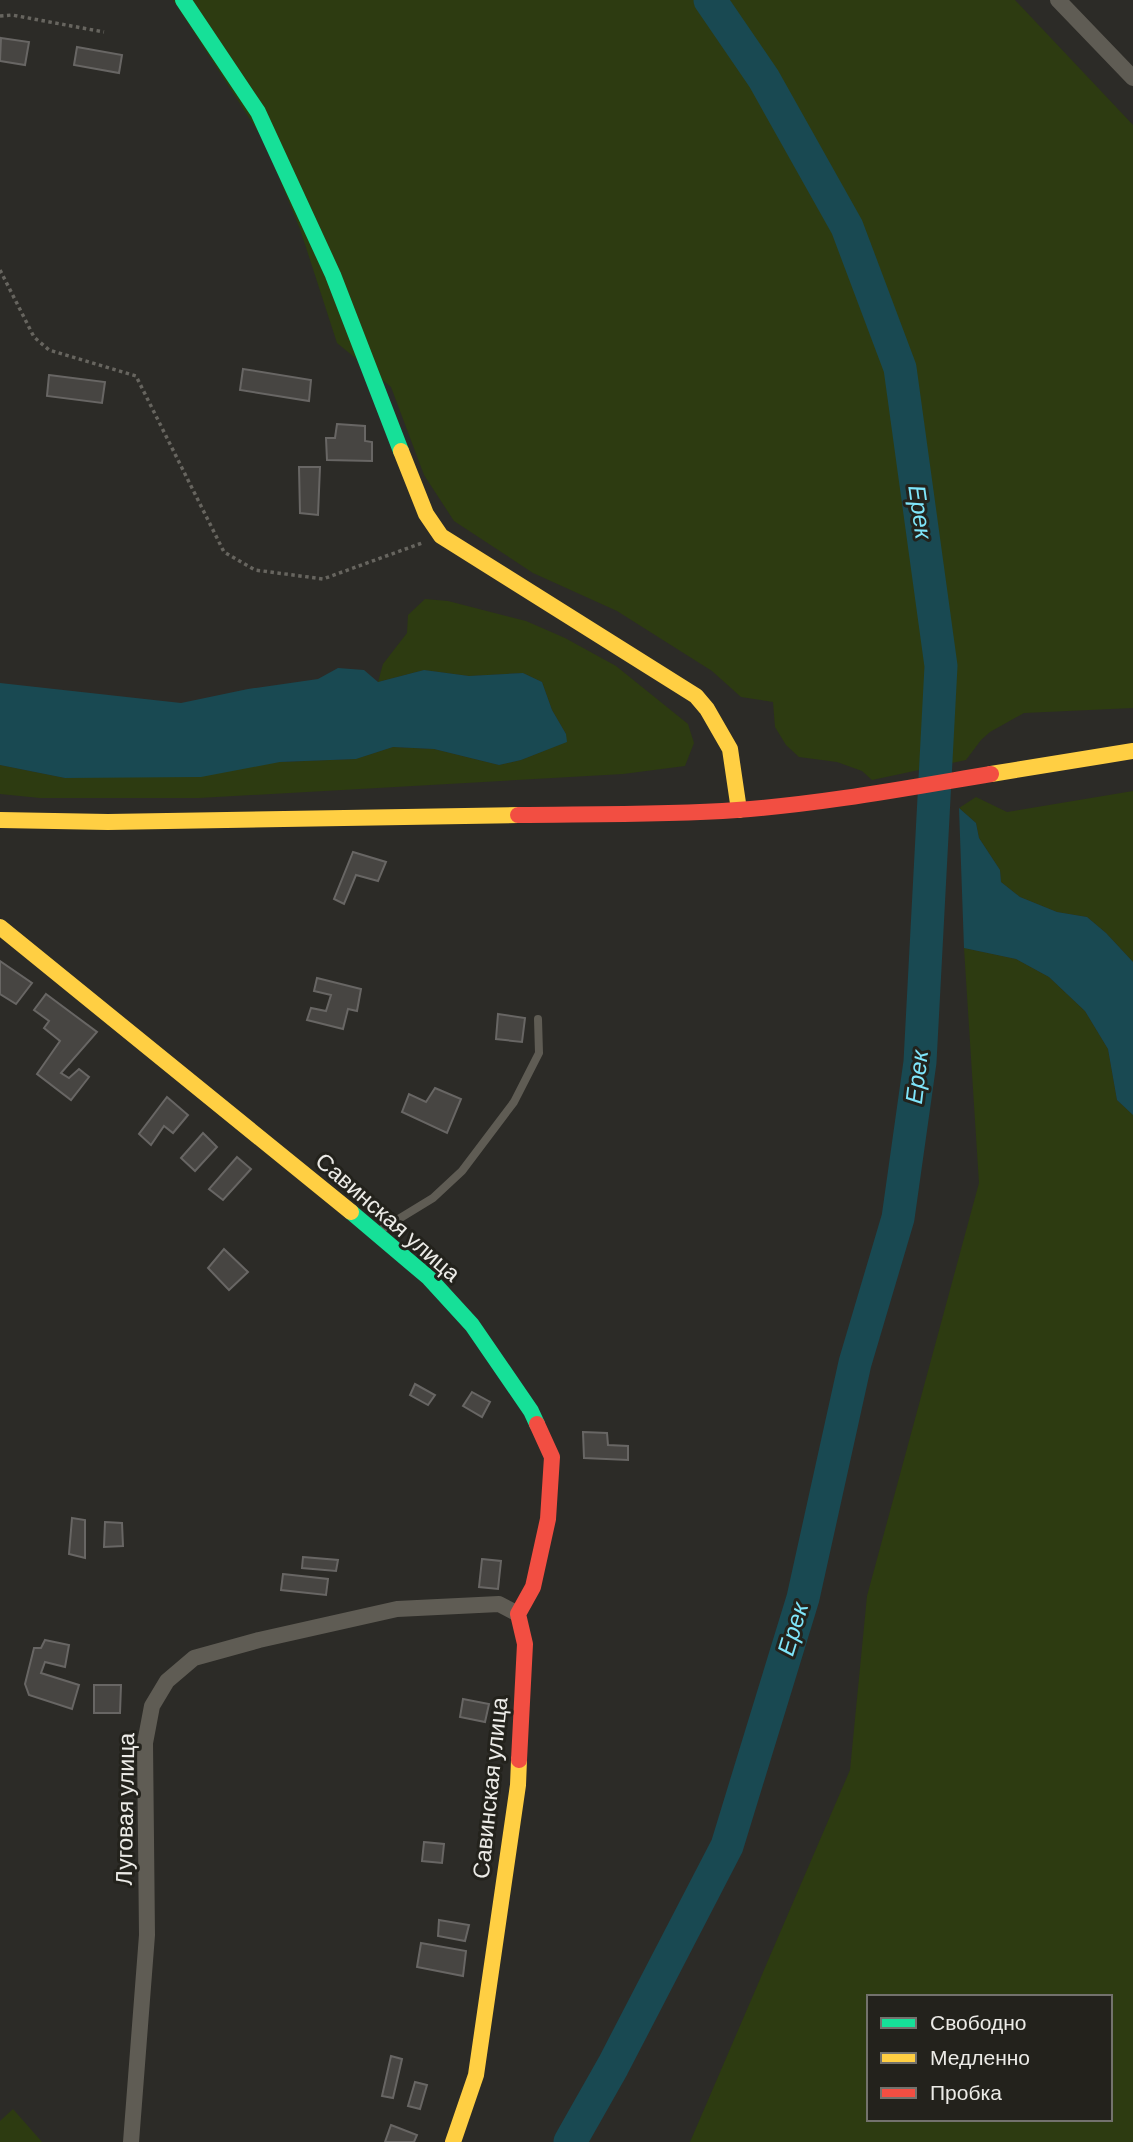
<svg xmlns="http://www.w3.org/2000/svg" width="1133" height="2142" viewBox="0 0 1133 2142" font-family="Barlow,sans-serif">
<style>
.green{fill:#2d3b11;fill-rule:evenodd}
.water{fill:#194952}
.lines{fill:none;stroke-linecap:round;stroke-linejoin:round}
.river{stroke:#194952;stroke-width:33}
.building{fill:#474542;stroke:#686664;stroke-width:2}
.path{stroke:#67655f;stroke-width:3.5;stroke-dasharray:3.5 3.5;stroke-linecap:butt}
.lane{stroke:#5f5c54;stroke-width:8}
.street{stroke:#5f5c54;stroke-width:16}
.fast{stroke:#16e098;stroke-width:16}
.slow{stroke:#ffcf43;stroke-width:16}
.jam{stroke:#f24e42;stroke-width:16}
.labels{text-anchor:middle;stroke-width:6;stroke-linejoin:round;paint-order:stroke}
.street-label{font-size:23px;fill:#ecebe7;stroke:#23221c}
.water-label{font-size:24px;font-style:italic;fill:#7fe5fa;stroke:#23221c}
</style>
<rect width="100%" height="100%" fill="#2c2b27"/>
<g class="green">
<polygon points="173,0 1015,0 1133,125 1133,708 1024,713 990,732 981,740 966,760 872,780 862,771 837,762 799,757 786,745 775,727 773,702 741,697 712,671 617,611 533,573 454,521 424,475 391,387 337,343 300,229 264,141"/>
<polygon points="425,599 448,601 526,621 565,638 616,666 688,724 694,743 685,766 623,774 199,798 40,798 0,794 0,765 65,778 280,762 355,759 393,747 434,749 499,765 521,760 566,742 566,734 552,710 542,682 523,673 469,676 424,670 378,682 383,664 407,633 408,615"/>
<polygon points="1133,791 1133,962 1106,933 1087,917 1057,912 1020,897 1001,882 1000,870 979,838 976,823 959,808 976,797 1007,812"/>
<path d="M 964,948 L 1016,959 L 1049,977 L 1085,1011 L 1108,1049 L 1117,1100 L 1133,1115 L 1133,2142 L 690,2142 L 850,1770 L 867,1596 L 979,1183 ZM 869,1997 L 1110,1997 L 1110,2119 L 869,2119 Z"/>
<polygon points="13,2109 42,2142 0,2142 0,2121"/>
</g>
<g class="water">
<polygon points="338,668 364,670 378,682 424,670 469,676 523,673 542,682 552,710 566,734 567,742 521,760 499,765 434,749 393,747 356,759 280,762 201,777 65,778 0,765 0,683 181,703 248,689 318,679"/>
<polygon points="959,808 976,823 979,838 1000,870 1001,882 1020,897 1057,912 1087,917 1106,933 1133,962 1133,1115 1117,1100 1108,1049 1085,1011 1049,977 1016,959 964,948"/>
</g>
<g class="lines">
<polyline class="river" points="570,2142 613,2066 727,1846 803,1598 855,1363 898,1218 920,1062 941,666 900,368 847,227 764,79 710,0"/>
</g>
<g class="building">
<polygon points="1,38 29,42 25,65 0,61"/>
<polygon points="77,47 122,55 119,73 74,65"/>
<polygon points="243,369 311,380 309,401 240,390"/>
<polygon points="49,375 105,382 102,403 47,396"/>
<polygon points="337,424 365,426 365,441 372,442 372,461 327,460 326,438 335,438"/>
<polygon points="299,467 320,467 318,515 300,513"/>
<polygon points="353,852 386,862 378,881 356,875 344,904 334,899"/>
<polygon points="0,961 32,983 16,1004 0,994"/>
<polygon points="317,978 361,989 357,1011 348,1009 343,1029 307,1020 311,1008 326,1011 331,995 314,991"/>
<polygon points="46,994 97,1032 61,1073 69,1078 79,1069 89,1077 71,1100 37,1074 60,1041 44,1028 49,1021 34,1010"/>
<polygon points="498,1014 525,1018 522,1042 496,1039"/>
<polygon points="435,1088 461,1099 447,1133 402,1112 409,1094 426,1102"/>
<polygon points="167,1097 188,1115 173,1133 164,1126 151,1145 139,1134"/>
<polygon points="203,1133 217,1147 195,1171 181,1158"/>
<polygon points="237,1157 251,1169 223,1200 209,1189"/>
<polygon points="224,1249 248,1272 229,1290 208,1268"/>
<polygon points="415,1384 435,1395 428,1405 410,1395"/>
<polygon points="472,1392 490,1402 482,1417 463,1406"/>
<polygon points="583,1432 607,1433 608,1445 628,1446 628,1460 584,1458"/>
<polygon points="72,1518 85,1520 85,1558 69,1554"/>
<polygon points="105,1522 122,1523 123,1546 104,1547"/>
<polygon points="303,1557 338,1560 336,1571 302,1568"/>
<polygon points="482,1559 501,1561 498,1589 479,1587"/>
<polygon points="283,1574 328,1579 326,1595 281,1590"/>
<polygon points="45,1640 69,1645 65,1667 45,1662 41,1673 79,1685 72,1709 29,1695 25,1684 34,1648 41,1648"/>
<polygon points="94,1685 121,1685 120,1713 94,1713"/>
<polygon points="463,1699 489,1704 485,1722 460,1717"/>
<polygon points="424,1842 444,1844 442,1863 422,1861"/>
<polygon points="439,1920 469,1925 465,1941 438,1936"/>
<polygon points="421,1943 466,1951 463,1976 417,1967"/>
<polygon points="391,2056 402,2059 393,2098 382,2096"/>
<polygon points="415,2082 427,2085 420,2109 408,2106"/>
<polygon points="391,2125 417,2135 414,2142 385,2142"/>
</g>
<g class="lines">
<g class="path">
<polyline points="0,16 12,15 104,32"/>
<polyline points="0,270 34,337 49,350 136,376 224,552 255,570 323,579 422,543"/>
</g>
<polyline class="lane" points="379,1231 433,1198 462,1171 514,1102 539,1053 538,1019"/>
<g class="street">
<polyline points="1058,0 1133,78"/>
<polyline points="131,2142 147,1935 145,1743 152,1706 167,1681 194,1658 259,1640 397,1609 499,1604 518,1614"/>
</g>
<g class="fast">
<polyline points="183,0 258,112 333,275 401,451"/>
<polyline points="351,1212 429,1278 472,1325 531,1411 537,1424"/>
</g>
<g class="slow">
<polyline points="401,451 426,514 441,536 696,696 707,709 730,749 739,810"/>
<polyline points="991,774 1133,751"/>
<polyline points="0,820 108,822 518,815"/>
<polyline points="0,927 351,1212"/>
<polyline points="453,2142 476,2075 518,1785 519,1760"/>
</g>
<g class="jam">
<path d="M 518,815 C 591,814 664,815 737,810 C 822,804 907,788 991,774"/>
<polyline points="519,1760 525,1644 518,1614 533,1587 548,1519 552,1457 537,1424"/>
</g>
</g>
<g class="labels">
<g class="street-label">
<text transform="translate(388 1217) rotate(41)" y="8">Савинская улица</text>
<text transform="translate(490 1788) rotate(-84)" y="8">Савинская улица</text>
<text transform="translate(125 1809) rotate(-89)" y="8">Луговая улица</text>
</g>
<g class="water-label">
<text transform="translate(920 512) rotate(82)" y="8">Ерек</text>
<text transform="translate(917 1077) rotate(-83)" y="8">Ерек</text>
<text transform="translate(793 1629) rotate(-73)" y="8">Ерек</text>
</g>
</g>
<rect x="867" y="1995" width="245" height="126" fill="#23221c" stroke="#73726d" stroke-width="2"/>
<rect x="881" y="2018" width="35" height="10" fill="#16e098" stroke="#73726d" stroke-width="2"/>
<text x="930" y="2030" font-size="21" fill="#ecebe7">Свободно</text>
<rect x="881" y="2053" width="35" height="10" fill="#ffcf43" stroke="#73726d" stroke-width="2"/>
<text x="930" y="2065" font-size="21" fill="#ecebe7">Медленно</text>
<rect x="881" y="2088" width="35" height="10" fill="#f24e42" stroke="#73726d" stroke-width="2"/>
<text x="930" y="2100" font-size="21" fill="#ecebe7">Пробка</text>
</svg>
